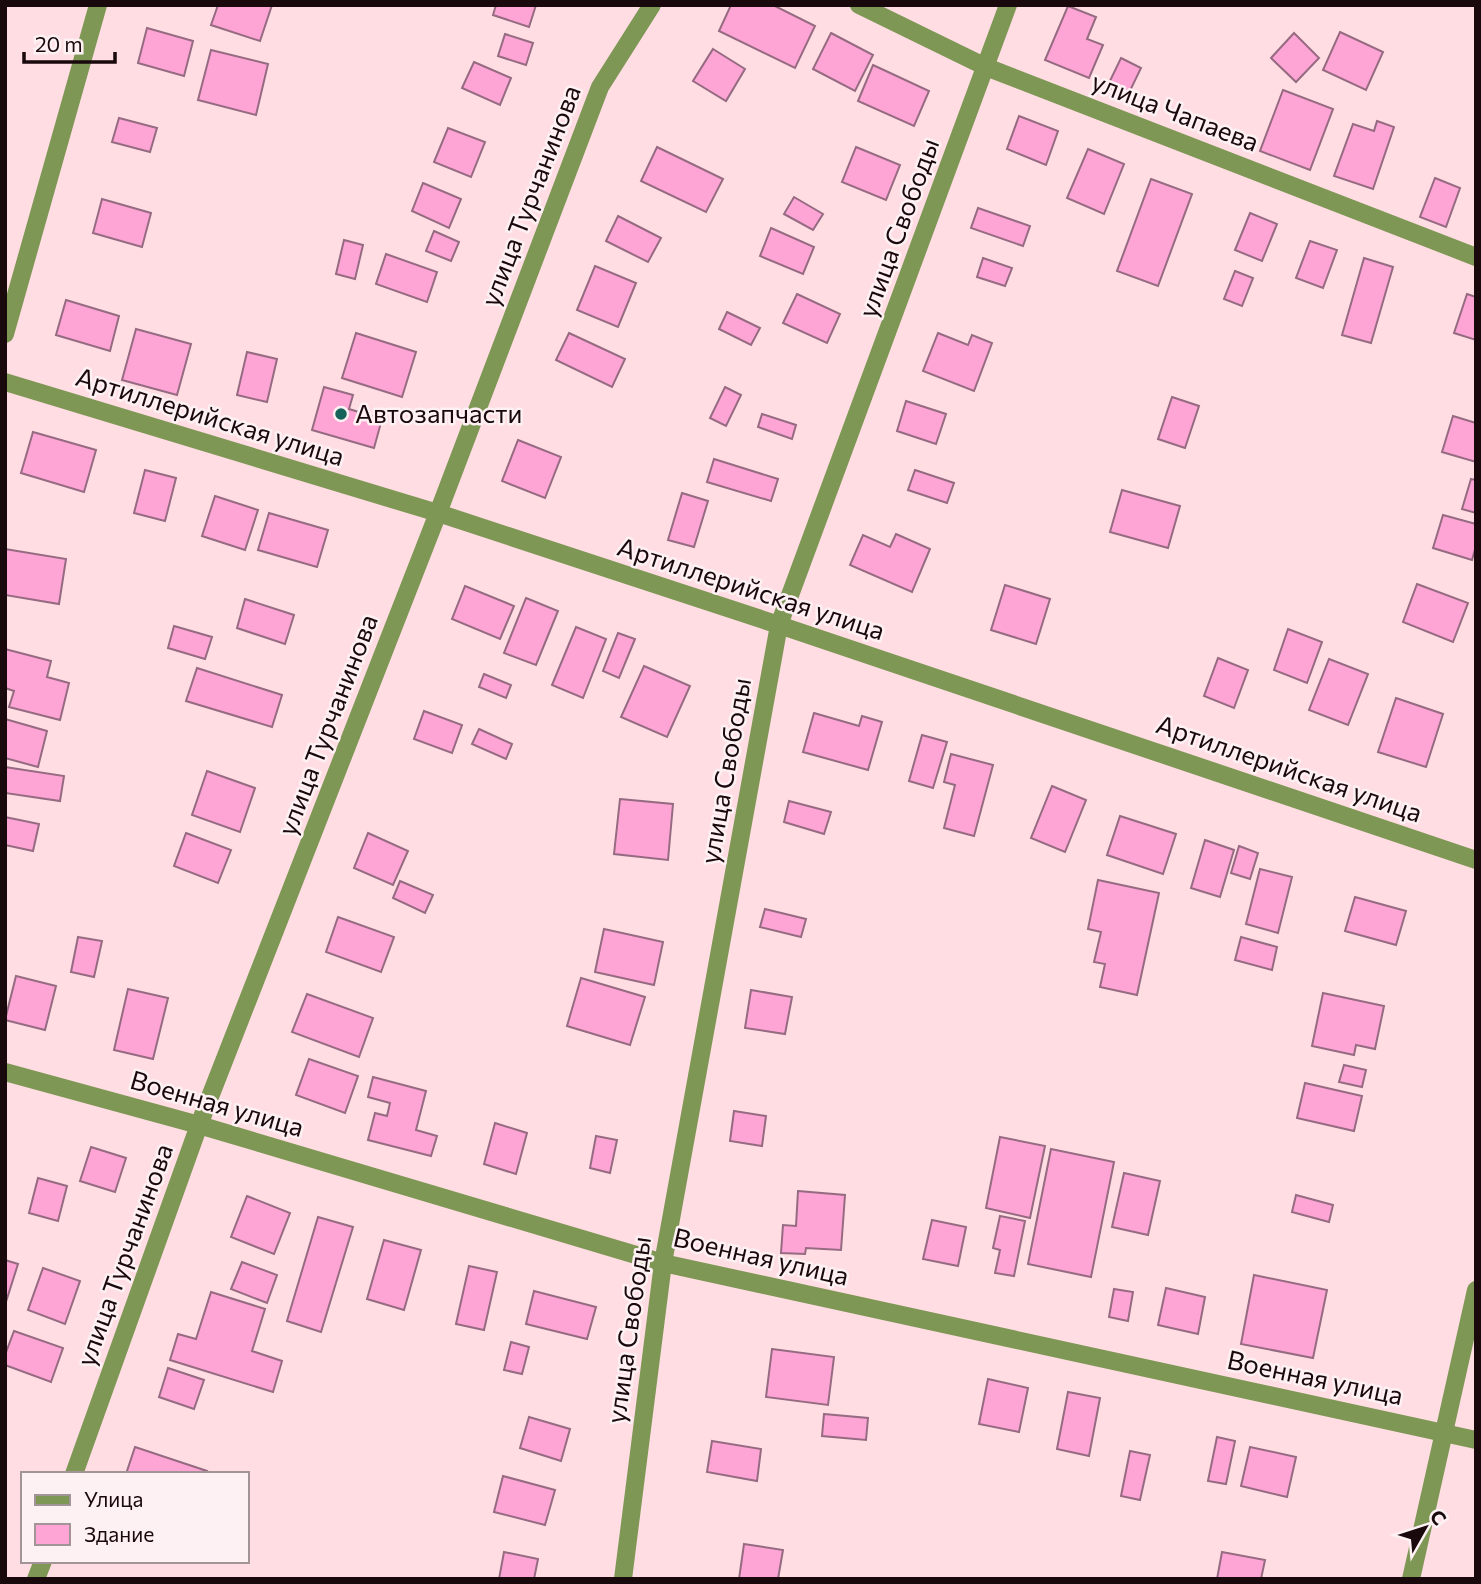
<svg xmlns="http://www.w3.org/2000/svg" width="1481" height="1584" viewBox="0 0 1481 1584" font-family="Commissioner,sans-serif">
<style>
.building{fill:#fea5d6;stroke:#966b82;stroke-width:2}
.lines{fill:none;stroke-linecap:round;stroke-linejoin:round}
.minor{stroke:#7e9755;stroke-width:18}
.poi-dot{fill:#16635b;stroke:#fdf1f3;stroke-width:2.5}
.labels{text-anchor:middle;stroke-width:5;stroke-linejoin:round;paint-order:stroke}
.street-label{font-size:26px;fill:#19080c;stroke:#fdf1f3}
.poi-label{font-size:26px;fill:#19080c;stroke:#fdf1f3;text-anchor:start}
</style>
<rect width="100%" height="100%" fill="#ffdde3"/>
<g class="building">
<polygon points="218,5 272,5 260,41 211,25"/>
<polygon points="496,5 536,5 529,27 493,15"/>
<polygon points="731,5 773,5 815,26 795,68 719,31"/>
<polygon points="1068,6 1096,17 1087,39 1103,45 1089,78 1045,60"/>
<polygon points="147,28 193,41 184,76 138,63"/>
<polygon points="1340,32 1383,52 1366,90 1323,70"/>
<polygon points="831,33 873,55 855,91 813,69"/>
<polygon points="1294,33 1319,58 1296,82 1271,58"/>
<polygon points="505,34 533,43 526,65 498,56"/>
<polygon points="713,49 745,69 726,101 693,81"/>
<polygon points="211,50 268,64 256,115 198,100"/>
<polygon points="1121,58 1141,68 1127,97 1107,87"/>
<polygon points="474,62 511,78 500,105 462,88"/>
<polygon points="873,65 929,91 914,126 858,101"/>
<polygon points="1283,90 1333,109 1310,170 1260,151"/>
<polygon points="1019,116 1058,131 1046,165 1007,149"/>
<polygon points="119,118 157,128 150,152 112,142"/>
<polygon points="1377,121 1394,127 1373,189 1334,176 1353,124 1374,131"/>
<polygon points="448,128 485,142 471,177 434,162"/>
<polygon points="657,147 723,179 706,212 641,181"/>
<polygon points="856,147 900,165 886,200 842,182"/>
<polygon points="1088,149 1124,164 1104,214 1067,198"/>
<polygon points="1435,178 1460,188 1446,227 1420,217"/>
<polygon points="1151,179 1192,194 1158,286 1117,271"/>
<polygon points="423,183 461,199 449,228 412,211"/>
<polygon points="794,197 823,214 813,230 784,214"/>
<polygon points="102,199 151,213 142,247 93,233"/>
<polygon points="978,208 1030,226 1023,246 971,228"/>
<polygon points="1250,213 1277,224 1262,261 1235,250"/>
<polygon points="618,216 661,238 648,262 606,241"/>
<polygon points="771,228 814,247 803,274 760,256"/>
<polygon points="434,231 459,242 451,261 426,251"/>
<polygon points="344,240 363,245 355,279 336,274"/>
<polygon points="1310,241 1337,250 1323,288 1296,278"/>
<polygon points="386,254 437,272 427,302 376,284"/>
<polygon points="983,258 1012,268 1005,286 977,277"/>
<polygon points="1364,258 1393,267 1371,343 1342,335"/>
<polygon points="595,266 636,283 618,327 577,310"/>
<polygon points="1235,271 1253,278 1242,306 1224,299"/>
<polygon points="797,294 840,314 827,343 783,323"/>
<polygon points="1467,294 1476,297 1476,340 1454,333"/>
<polygon points="66,300 119,316 110,351 56,335"/>
<polygon points="727,312 760,328 751,345 719,329"/>
<polygon points="136,329 191,344 177,395 122,380"/>
<polygon points="356,333 416,352 402,397 342,378"/>
<polygon points="569,333 625,359 612,387 556,360"/>
<polygon points="938,333 968,345 972,335 992,343 974,391 923,371"/>
<polygon points="247,352 277,359 267,402 237,395"/>
<polygon points="324,387 353,395 349,409 382,419 374,448 312,430"/>
<polygon points="725,387 741,395 726,426 710,418"/>
<polygon points="1172,397 1199,406 1185,448 1158,439"/>
<polygon points="906,401 946,414 936,444 897,431"/>
<polygon points="762,414 796,425 792,439 758,427"/>
<polygon points="1453,416 1476,423 1476,462 1442,452"/>
<polygon points="33,432 96,450 84,492 21,473"/>
<polygon points="518,440 561,457 545,498 502,481"/>
<polygon points="714,459 778,479 771,501 707,482"/>
<polygon points="145,470 176,478 165,521 134,513"/>
<polygon points="915,470 954,483 947,503 908,490"/>
<polygon points="1471,479 1476,480 1476,513 1462,509"/>
<polygon points="1122,490 1180,506 1168,548 1110,532"/>
<polygon points="682,493 708,501 694,547 668,540"/>
<polygon points="215,496 258,510 245,550 202,536"/>
<polygon points="269,513 328,530 317,567 258,550"/>
<polygon points="1443,515 1476,524 1476,546 1472,560 1433,548"/>
<polygon points="896,534 930,549 912,592 850,565 863,535 890,547"/>
<polygon points="5,549 66,559 59,604 5,595"/>
<polygon points="1417,584 1468,603 1453,642 1403,622"/>
<polygon points="1005,585 1050,599 1036,644 991,630"/>
<polygon points="465,586 514,606 500,639 452,619"/>
<polygon points="526,598 558,611 536,665 504,653"/>
<polygon points="245,599 294,615 285,644 237,628"/>
<polygon points="174,626 212,637 205,659 168,648"/>
<polygon points="576,627 606,639 583,698 552,685"/>
<polygon points="1288,629 1322,642 1307,683 1274,670"/>
<polygon points="618,633 635,639 619,678 603,671"/>
<polygon points="5,649 51,661 47,677 69,683 60,720 9,707 14,691 5,688"/>
<polygon points="1218,658 1248,670 1234,708 1204,696"/>
<polygon points="1329,659 1368,674 1348,725 1309,710"/>
<polygon points="644,666 690,686 667,737 621,717"/>
<polygon points="197,668 282,695 272,727 186,701"/>
<polygon points="484,674 511,685 506,698 479,687"/>
<polygon points="1396,698 1443,714 1426,767 1378,752"/>
<polygon points="424,711 462,725 452,753 414,739"/>
<polygon points="814,713 859,726 862,716 882,722 868,770 803,752"/>
<polygon points="5,719 47,731 38,767 5,758"/>
<polygon points="479,729 512,744 506,759 472,744"/>
<polygon points="922,735 947,742 933,788 909,781"/>
<polygon points="951,754 993,765 974,836 944,828 955,785 944,782"/>
<polygon points="5,767 64,776 60,801 5,793"/>
<polygon points="207,771 255,788 240,832 192,815"/>
<polygon points="1052,786 1086,800 1065,852 1031,838"/>
<polygon points="620,799 673,804 668,860 614,854"/>
<polygon points="789,801 831,812 824,834 784,822"/>
<polygon points="1120,816 1176,834 1163,874 1107,855"/>
<polygon points="5,817 39,824 33,851 5,845"/>
<polygon points="186,833 231,850 218,883 174,866"/>
<polygon points="368,833 408,851 393,885 354,868"/>
<polygon points="1205,840 1234,850 1220,897 1191,888"/>
<polygon points="1239,846 1258,853 1250,879 1231,873"/>
<polygon points="1260,869 1292,877 1278,933 1246,924"/>
<polygon points="1098,880 1159,893 1137,995 1100,987 1105,964 1094,962 1101,932 1088,929"/>
<polygon points="400,881 433,895 425,913 393,898"/>
<polygon points="1355,897 1406,911 1396,945 1345,931"/>
<polygon points="765,909 806,919 801,937 760,927"/>
<polygon points="338,917 394,937 381,972 326,952"/>
<polygon points="604,929 663,942 654,985 595,972"/>
<polygon points="78,937 102,941 94,977 71,972"/>
<polygon points="1241,937 1277,947 1272,970 1235,960"/>
<polygon points="16,976 56,986 45,1030 5,1020"/>
<polygon points="581,978 645,997 630,1045 567,1026"/>
<polygon points="128,989 168,998 153,1059 114,1050"/>
<polygon points="751,990 792,997 785,1034 745,1028"/>
<polygon points="1323,993 1384,1006 1375,1049 1356,1045 1354,1055 1312,1046"/>
<polygon points="307,994 373,1018 359,1057 292,1032"/>
<polygon points="309,1059 358,1076 345,1113 296,1095"/>
<polygon points="1344,1065 1366,1070 1362,1087 1339,1082"/>
<polygon points="373,1077 426,1091 416,1130 437,1136 431,1156 368,1140 375,1113 387,1116 390,1103 368,1097"/>
<polygon points="1305,1083 1362,1096 1354,1131 1297,1118"/>
<polygon points="734,1111 766,1116 762,1146 730,1141"/>
<polygon points="495,1123 527,1133 516,1174 484,1164"/>
<polygon points="596,1136 617,1140 610,1173 590,1168"/>
<polygon points="1000,1137 1045,1146 1030,1218 986,1208"/>
<polygon points="91,1147 126,1158 115,1192 80,1181"/>
<polygon points="1051,1149 1114,1162 1091,1277 1028,1264"/>
<polygon points="1124,1173 1160,1181 1148,1235 1112,1227"/>
<polygon points="38,1178 67,1186 58,1221 29,1213"/>
<polygon points="798,1191 845,1195 841,1250 806,1248 805,1254 781,1253 783,1225 796,1226"/>
<polygon points="1296,1195 1333,1205 1329,1222 1292,1212"/>
<polygon points="247,1196 290,1213 274,1254 231,1237"/>
<polygon points="1000,1216 1025,1221 1014,1276 995,1273 1000,1250 993,1248"/>
<polygon points="318,1217 353,1227 321,1332 287,1321"/>
<polygon points="932,1220 966,1227 958,1266 923,1259"/>
<polygon points="384,1240 421,1250 404,1310 367,1299"/>
<polygon points="5,1260 18,1264 5,1305"/>
<polygon points="242,1262 277,1275 267,1303 231,1289"/>
<polygon points="469,1266 497,1272 484,1330 456,1324"/>
<polygon points="43,1268 80,1281 65,1324 28,1310"/>
<polygon points="1254,1275 1327,1290 1313,1358 1241,1344"/>
<polygon points="1166,1288 1205,1297 1198,1334 1158,1325"/>
<polygon points="1114,1289 1133,1292 1128,1321 1109,1317"/>
<polygon points="534,1291 596,1307 587,1339 526,1324"/>
<polygon points="211,1292 265,1309 252,1351 282,1361 273,1392 170,1360 178,1334 196,1339"/>
<polygon points="14,1331 63,1348 51,1382 5,1365 5,1355"/>
<polygon points="511,1342 529,1347 522,1374 504,1370"/>
<polygon points="772,1349 834,1357 828,1405 766,1397"/>
<polygon points="168,1368 204,1380 194,1409 159,1397"/>
<polygon points="988,1379 1028,1388 1019,1432 979,1424"/>
<polygon points="1068,1392 1100,1398 1089,1456 1057,1449"/>
<polygon points="824,1414 868,1418 866,1440 822,1436"/>
<polygon points="529,1417 570,1429 561,1461 520,1448"/>
<polygon points="1217,1437 1235,1441 1226,1484 1208,1481"/>
<polygon points="712,1441 761,1449 757,1481 707,1472"/>
<polygon points="135,1447 207,1471 206,1474 126,1474"/>
<polygon points="1250,1447 1296,1457 1287,1497 1241,1486"/>
<polygon points="1130,1451 1150,1455 1140,1500 1121,1496"/>
<polygon points="503,1476 555,1490 545,1525 494,1512"/>
<polygon points="744,1544 783,1550 778,1579 739,1579"/>
<polygon points="504,1552 538,1559 534,1579 499,1579"/>
<polygon points="1222,1552 1265,1560 1261,1579 1217,1579"/>
</g>
<g class="lines">
<g class="minor">
<polyline points="859,5 986,67 1476,257"/>
<polyline points="5,334 98,5"/>
<polyline points="5,382 438,513 779,625 1476,860"/>
<polyline points="5,1072 199,1125 663,1263 1476,1440"/>
<polyline points="74,1474 199,1125 438,513 600,87 652,5"/>
<polyline points="36,1579 43,1561"/>
<polyline points="623,1579 663,1263 779,625 1008,5"/>
<polyline points="1411,1579 1476,1290"/>
</g>
</g>
<circle class="poi-dot" cx="341" cy="414" r="7"/>
<g class="labels">
<g class="street-label">
<text transform="translate(1175 112) rotate(21)" y="9">улица Чапаева</text>
<text transform="translate(531 196) rotate(-69)" y="9">улица Турчанинова</text>
<text transform="translate(899 228) rotate(-70)" y="9">улица Свободы</text>
<text transform="translate(210 417) rotate(17)" y="9">Артиллерийская улица</text>
<text transform="translate(751 589) rotate(18)" y="9">Артиллерийская улица</text>
<text transform="translate(328 725) rotate(-69)" y="9">улица Турчанинова</text>
<text transform="translate(1289 769) rotate(19)" y="9">Артиллерийская улица</text>
<text transform="translate(726 771) rotate(-80)" y="9">улица Свободы</text>
<text transform="translate(217 1104) rotate(16)" y="9">Военная улица</text>
<text transform="translate(125 1255) rotate(-70)" y="9">улица Турчанинова</text>
<text transform="translate(761 1257) rotate(13)" y="9">Военная улица</text>
<text transform="translate(629 1330) rotate(-82)" y="9">улица Свободы</text>
<text transform="translate(1315 1378) rotate(12)" y="9">Военная улица</text>
</g>
<g class="poi-label">
<text x="355" y="423">Автозапчасти</text>
</g>
</g>
<rect width="1481" height="1584" fill="none" stroke="#19080c" stroke-width="14"/>
<rect x="21" y="1472" width="228" height="91" fill="#fdf1f3" stroke="#a29497" stroke-width="2"/>
<rect x="35" y="1495" width="35" height="10" fill="#7e9755" stroke="#a29497" stroke-width="2"/>
<text x="84" y="1507" font-size="21" fill="#19080c">Улица</text>
<rect x="35" y="1524" width="35" height="21" fill="#fea5d6" stroke="#a29497" stroke-width="2"/>
<text x="84" y="1542" font-size="21" fill="#19080c">Здание</text>
<g transform="translate(1425 1528) rotate(51)" stroke="#fdf1f3" stroke-width="5" paint-order="stroke">
<path d="M0-5L12 26L0 18L-12 26Z" fill="#19080c"/>
<text y="-10" font-size="19" font-weight="bold" text-anchor="middle" fill="#19080c">С</text>
</g>
<path d="M24 52v10h91v-10" fill="none" stroke="#19080c" stroke-width="3.5"/>
<text x="35" y="52" font-size="21" fill="#19080c" stroke="#fdf1f3" stroke-width="5" paint-order="stroke">20 m</text>
</svg>
